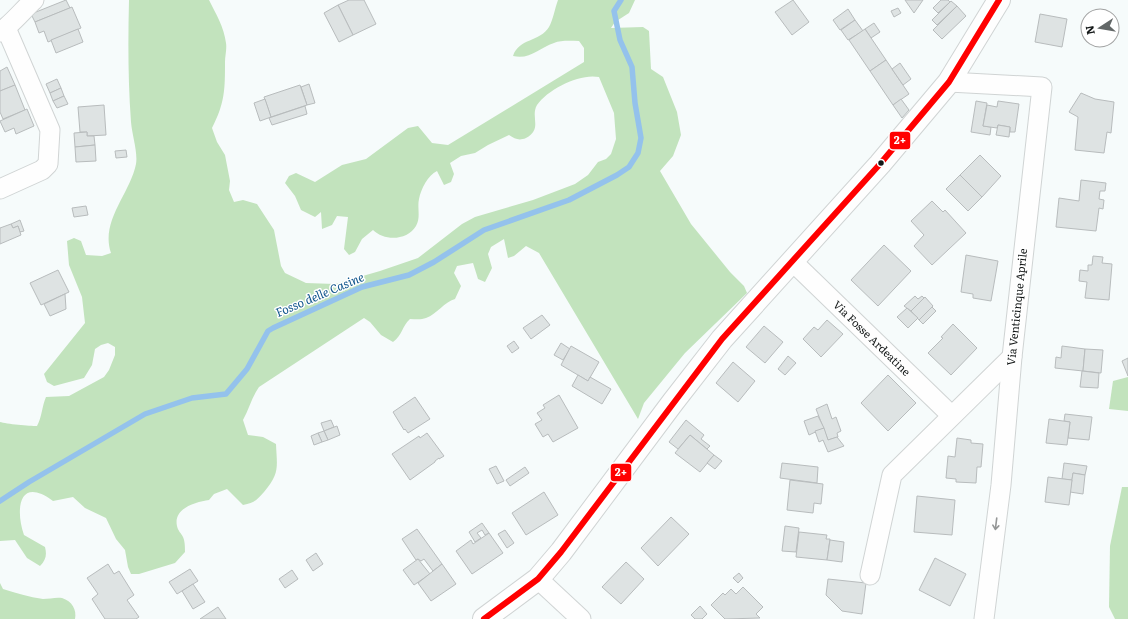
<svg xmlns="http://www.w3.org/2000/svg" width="1128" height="619" viewBox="0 0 1128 619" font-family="Literata,serif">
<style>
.forest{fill:#c2e3bd}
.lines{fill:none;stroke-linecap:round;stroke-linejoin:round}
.stream{stroke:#94c2ec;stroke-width:5.5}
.building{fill:#dee3e3;stroke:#b8bcbd}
.street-casing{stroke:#d0d4d4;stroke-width:21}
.secondary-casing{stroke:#d0d4d4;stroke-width:24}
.street{stroke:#fefefe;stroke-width:19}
.secondary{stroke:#fefefe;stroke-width:22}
.bus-1-casing{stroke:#fff;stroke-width:9}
.bus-1{stroke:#f00;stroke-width:6}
.oneway{stroke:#949696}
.bus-dot{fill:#131717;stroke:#fff;stroke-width:1.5}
.labels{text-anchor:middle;stroke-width:3;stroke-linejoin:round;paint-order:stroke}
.street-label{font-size:11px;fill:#131717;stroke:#fff}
.water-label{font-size:12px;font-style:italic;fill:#0e548b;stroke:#fff}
.line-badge{stroke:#fff;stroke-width:1.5}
.badge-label{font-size:11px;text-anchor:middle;font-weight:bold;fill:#fff}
</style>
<rect width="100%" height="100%" fill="#f6fbfb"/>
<g class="forest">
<path d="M 129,0 L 209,0 C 216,14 224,27 226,43 C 227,49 225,56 225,62 C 225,89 225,103 212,128 L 217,142 L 225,155 L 230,181 L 229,190 L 234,202 L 243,200 L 257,204 L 274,230 L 281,266 L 285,273 L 306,283 L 335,284 L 380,271 L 418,258 L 462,224 L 475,217 L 533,200 L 575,184 L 588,175 L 598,162 L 606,159 L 611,154 L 616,139 L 614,113 L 599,77 C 580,73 548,89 537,105 C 530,117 543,129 526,138 C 519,141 515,139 509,135 L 488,145 L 475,153 L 461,156 L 450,163 L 454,174 L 451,182 L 444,185 L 437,171 C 428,175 421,189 419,199 C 417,208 421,217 416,226 C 407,241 384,241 373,230 L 362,239 L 355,252 L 349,255 L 344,249 L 348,217 L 337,216 L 332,225 L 322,229 L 321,212 L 315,217 L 301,210 L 295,196 L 285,183 L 289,176 L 296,173 L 315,182 L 342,165 L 366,159 L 408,128 L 418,126 L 432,143 L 448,145 L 584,62 L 584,48 L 579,41 C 571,41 561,40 554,43 C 539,48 530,60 513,56 C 519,38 540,42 549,27 C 553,20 555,8 558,0 L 635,0 L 629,13 L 615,22 L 611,28 L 643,27 L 649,31 L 651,69 L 663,77 L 677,112 L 681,135 L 673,156 L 660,171 L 691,224 L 730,272 L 744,286 L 747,293 L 685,353 L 644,403 L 638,419 L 539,253 L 526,246 L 514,256 L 508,258 L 504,239 L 491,247 L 488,254 L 492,268 L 485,282 L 478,279 L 473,263 L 457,266 L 454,273 L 461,286 L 455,299 C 444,302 437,314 426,318 C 421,320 415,319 410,319 C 402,326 402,336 393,342 L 381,335 L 370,322 L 364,318 L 259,387 C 252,397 249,409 243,420 L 248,435 L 263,437 L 276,444 C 277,467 280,473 264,492 C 257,500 254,503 243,505 L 227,489 L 214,494 L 209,500 C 196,502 173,508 177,526 C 178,531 181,533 183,537 C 185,541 185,548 185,552 L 175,563 L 139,574 L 131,574 L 128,567 L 125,550 L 116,539 L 106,518 L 85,508 L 73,497 L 53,501 C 19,476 15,509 24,535 L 45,547 C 47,555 46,560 40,566 L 27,558 L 15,540 L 0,541 L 0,422 C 6,424 30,426 37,426 C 42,417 42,406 46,397 L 69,396 L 104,377 L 109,370 L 115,355 L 115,347 L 108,343 L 101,345 L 95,349 L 92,365 L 84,378 L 54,386 L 47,382 L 44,374 L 85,323 L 82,297 L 69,265 L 67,241 L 74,238 L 81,241 L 86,255 L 102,256 L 111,253 C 100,221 130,194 136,164 C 138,152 132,135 131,122 C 128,81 128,41 129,0 Z"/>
<polygon points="1128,377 1128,411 1109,409 1113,381"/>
<polygon points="1122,487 1128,487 1128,619 1115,619 1109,607 1110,546"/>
<path d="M 0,583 L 3,589 C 16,593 29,597 43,599 C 49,599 56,597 62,598 C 72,601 77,610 75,619 L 0,619 Z"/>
</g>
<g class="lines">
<polyline class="stream" points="0,501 29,482 145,414 192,398 226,394 247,369 268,331 273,328 362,287 409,275 434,262 484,230 569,200 617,175 629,167 638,153 641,138 635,103 632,67 620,40 614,11 621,0"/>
</g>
<g class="building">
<polygon points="66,0 70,8 35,22 31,14"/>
<polygon points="349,0 364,0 376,24 353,35 338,5"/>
<polygon points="793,0 809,22 792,35 775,12"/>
<polygon points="905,0 923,0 914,13"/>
<polygon points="941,0 948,0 950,2 938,13 933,8"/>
<polygon points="951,1 957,6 937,25 932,20"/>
<polygon points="338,5 353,35 339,42 324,13"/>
<polygon points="957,6 966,16 942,39 933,30"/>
<polygon points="72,7 81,28 48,42 44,31 39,33 35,22"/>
<polygon points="898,8 901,13 894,17 891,11"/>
<polygon points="848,9 855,20 840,30 833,20"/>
<polygon points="1040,14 1067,19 1062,47 1035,42"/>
<polygon points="855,20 863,31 848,40 841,30"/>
<polygon points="874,23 880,32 871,38 865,29"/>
<polygon points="78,29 83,42 56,53 51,40"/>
<polygon points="865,29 886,60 870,71 849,40"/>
<polygon points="886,60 909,94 893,105 870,71"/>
<polygon points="900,63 911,79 903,85 892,69"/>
<polygon points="7,67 15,85 0,91 0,71"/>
<polygon points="57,79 61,88 50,93 46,84"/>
<polygon points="309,84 315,103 307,105 301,87"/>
<polygon points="15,85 25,110 3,119 0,112 0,91"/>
<polygon points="300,85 307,105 271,117 264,97"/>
<polygon points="61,88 64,96 53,101 50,93"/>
<polygon points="1081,93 1095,99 1114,102 1111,133 1107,132 1104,153 1075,150 1078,117 1069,112"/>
<polygon points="64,96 68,104 57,108 53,101"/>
<polygon points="265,99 271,117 260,121 254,103"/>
<polygon points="901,99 909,110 902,118 893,105"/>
<polygon points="976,101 987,103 983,126 991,127 990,135 971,132"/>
<polygon points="998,101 1019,104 1015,132 1010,132 1010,127 998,125 997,128 983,126 987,105 997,107"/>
<polygon points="104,105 106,135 87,136 87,132 80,132 78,107"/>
<polygon points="305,106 307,114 272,125 269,118"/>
<polygon points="27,109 34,126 16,134 14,128 5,132 0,121"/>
<polygon points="998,125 1010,127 1009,137 996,135"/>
<polygon points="87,132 87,136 94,136 95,145 75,147 74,133"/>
<polygon points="95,145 96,161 76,162 75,147"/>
<polygon points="126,150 127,157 116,158 115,151"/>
<polygon points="980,155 1001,176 982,197 960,175"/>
<polygon points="960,175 982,197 968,211 946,189"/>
<polygon points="1081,180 1106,183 1105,191 1100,191 1099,199 1104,200 1103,209 1099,208 1096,231 1056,227 1059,198 1079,201"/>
<polygon points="932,201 943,212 945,210 966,233 932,265 914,246 924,235 911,221"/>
<polygon points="86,206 88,215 74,217 72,208"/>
<polygon points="20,220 24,231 20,232 18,226 13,228 11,224"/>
<polygon points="11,224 13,228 18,226 21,235 0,244 0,228"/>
<polygon points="884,245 911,271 878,306 851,280"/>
<polygon points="966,255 998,261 991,301 973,298 973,294 961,292"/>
<polygon points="1093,256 1103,257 1102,263 1112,264 1109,300 1085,298 1087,282 1079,281 1080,270 1088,271 1088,265 1092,265"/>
<polygon points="58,270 69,292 41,305 30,283"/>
<polygon points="65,294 66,309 50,316 44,304"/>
<polygon points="915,296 918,299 922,296 924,298 911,311 904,306"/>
<polygon points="925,297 933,306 919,320 911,311"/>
<polygon points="932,307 936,311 923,324 919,320"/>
<polygon points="907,308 918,318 908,328 897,317"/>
<polygon points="542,315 550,325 531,339 523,328"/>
<polygon points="827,320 843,334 821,357 803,339 814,327 818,330"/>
<polygon points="953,324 977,348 951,375 928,353 943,338 941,337"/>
<polygon points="764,326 783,342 765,363 746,347"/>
<polygon points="514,341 519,348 512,353 507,346"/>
<polygon points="561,343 570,349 563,360 554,355"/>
<polygon points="571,346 599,362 588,381 561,365"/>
<polygon points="1062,346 1085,349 1083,371 1055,368 1056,357 1061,358"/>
<polygon points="1085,349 1103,350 1101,373 1083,371"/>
<polygon points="788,356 796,363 785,375 778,369"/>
<polygon points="1128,358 1128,376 1122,361"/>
<polygon points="733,362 755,381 738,402 716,383"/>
<polygon points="1082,371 1099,373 1098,388 1080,387"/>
<polygon points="578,375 588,381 590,377 611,389 602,404 572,386"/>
<polygon points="888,375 916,403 888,431 861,403"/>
<polygon points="559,395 578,428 553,442 548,434 543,437 535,424 542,420 537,413 545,408 543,405"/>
<polygon points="415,397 430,419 408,433 405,429 404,430 393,412"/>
<polygon points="827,404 832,419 836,417 841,431 837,433 838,437 828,440 816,409"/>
<polygon points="1065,414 1092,417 1089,440 1068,438 1070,422 1064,421"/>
<polygon points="818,416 824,428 809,435 804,421"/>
<polygon points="1049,419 1070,422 1067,445 1046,443"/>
<polygon points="331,420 334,427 324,431 321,423"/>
<polygon points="686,420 704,435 701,439 710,446 707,449 690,435 678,449 669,442"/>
<polygon points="337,426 340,435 328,440 324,431"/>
<polygon points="824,428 828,440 837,437 844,446 828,452 823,440 819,442 815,431"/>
<polygon points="324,431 328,440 322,442 318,433"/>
<polygon points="318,433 322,442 314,445 311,436"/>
<polygon points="427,433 444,456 439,459 439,458 435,461 435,462 410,480 392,454 419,436 420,438"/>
<polygon points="690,435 714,455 700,472 675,453"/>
<polygon points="957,438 971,440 971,443 983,444 981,467 977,467 976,483 956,482 956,479 946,478 948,456 955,457"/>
<polygon points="714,455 722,461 715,469 707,463"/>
<polygon points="782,463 818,467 817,483 780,478"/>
<polygon points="1064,463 1087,466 1085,475 1073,473 1072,480 1062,479"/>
<polygon points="496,466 504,481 497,484 489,469"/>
<polygon points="525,467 529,473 510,486 506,480"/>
<polygon points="1073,473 1085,475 1083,494 1070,492"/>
<polygon points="1048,477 1072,480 1069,505 1045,502"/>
<polygon points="790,480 823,484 821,504 814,503 813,513 787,510"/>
<polygon points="544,492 558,515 526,535 512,513"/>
<polygon points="917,496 955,500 952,535 914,532"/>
<polygon points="671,517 689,534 658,566 641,548"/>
<polygon points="482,523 489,533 485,535 482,530 477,533 481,538 475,542 469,532"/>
<polygon points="785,526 799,528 796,552 782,551"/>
<polygon points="417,529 442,564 433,571 424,559 421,561 418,559 416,560 402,539"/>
<polygon points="505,530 514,543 507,548 498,534"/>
<polygon points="799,532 827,535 826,539 830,539 827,560 796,557"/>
<polygon points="489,533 503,553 472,574 456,551 471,540 473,544"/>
<polygon points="830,540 844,542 842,562 827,560"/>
<polygon points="316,553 323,564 313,571 306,560"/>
<polygon points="935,558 966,574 950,606 919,590"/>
<polygon points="418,559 430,574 414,585 403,570"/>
<polygon points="626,562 644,579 621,604 602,587"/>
<polygon points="108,564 114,574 119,571 134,595 127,600 139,617 136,619 105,619 92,599 98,594 87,578"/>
<polygon points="442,564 456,584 431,601 418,583"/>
<polygon points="190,569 198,581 177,594 169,582"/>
<polygon points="292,570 298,579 285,588 279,579"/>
<polygon points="739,573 743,578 738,583 733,578"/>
<polygon points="828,579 866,583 862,614 842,611 826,595"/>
<polygon points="193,584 205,602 193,609 182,591"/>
<polygon points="743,587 763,607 756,614 760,618 725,619 711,605 723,593 725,595 731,589 736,594"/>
<polygon points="700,606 707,614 702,619 695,619 691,615"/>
<polygon points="218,607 226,619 200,619"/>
</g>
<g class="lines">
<defs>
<g id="street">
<path d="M 0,32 C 10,26 24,9 34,0"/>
<polyline points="949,82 1042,87 1012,357 1001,485 984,619"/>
<polyline points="0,189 42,170 48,164 50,130 6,28"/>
<path id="s1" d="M 792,261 L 951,415"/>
<polyline points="870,575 892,475 1012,357"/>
<polyline points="538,579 581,619"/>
</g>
<polyline id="secondary" points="484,619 538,579 561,552 673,402 722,339 880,164 949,82 999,0"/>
</defs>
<use href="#street" class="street-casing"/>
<use href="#secondary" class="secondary-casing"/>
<use href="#street" class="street"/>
<use href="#secondary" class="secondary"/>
<defs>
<polyline id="bus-1" points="484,619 538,579 561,552 722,339 880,164 949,82 999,0"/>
</defs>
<use href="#bus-1" class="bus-1-casing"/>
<use href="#bus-1" class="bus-1"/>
</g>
<defs><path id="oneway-shaft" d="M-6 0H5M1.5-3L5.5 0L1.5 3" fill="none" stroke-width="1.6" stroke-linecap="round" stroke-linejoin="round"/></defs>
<use class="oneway" href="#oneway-shaft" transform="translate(996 524) rotate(97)"/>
<circle class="bus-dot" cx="881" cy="163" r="3.5"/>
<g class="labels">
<g class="street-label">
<text transform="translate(1017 307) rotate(-84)" y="4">Via Venticinque Aprile</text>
<text dy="4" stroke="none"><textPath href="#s1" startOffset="111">Via Fosse Ardeatine</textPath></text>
</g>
<g class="water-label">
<text transform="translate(320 295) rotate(-23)" y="4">Fosso delle Casine</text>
</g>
</g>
<g class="line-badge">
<rect x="889" y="131" width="22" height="19" rx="4" fill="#f00"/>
<rect x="610" y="463" width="22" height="19" rx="4" fill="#f00"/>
</g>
<g class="badge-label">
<text x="900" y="144">2+</text>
<text x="621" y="476">2+</text>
</g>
<g transform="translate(1100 28) rotate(258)"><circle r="19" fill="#ffffff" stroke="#a1a2a2"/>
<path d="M0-3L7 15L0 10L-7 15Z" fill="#626767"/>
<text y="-6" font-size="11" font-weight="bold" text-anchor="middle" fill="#131717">N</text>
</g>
</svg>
